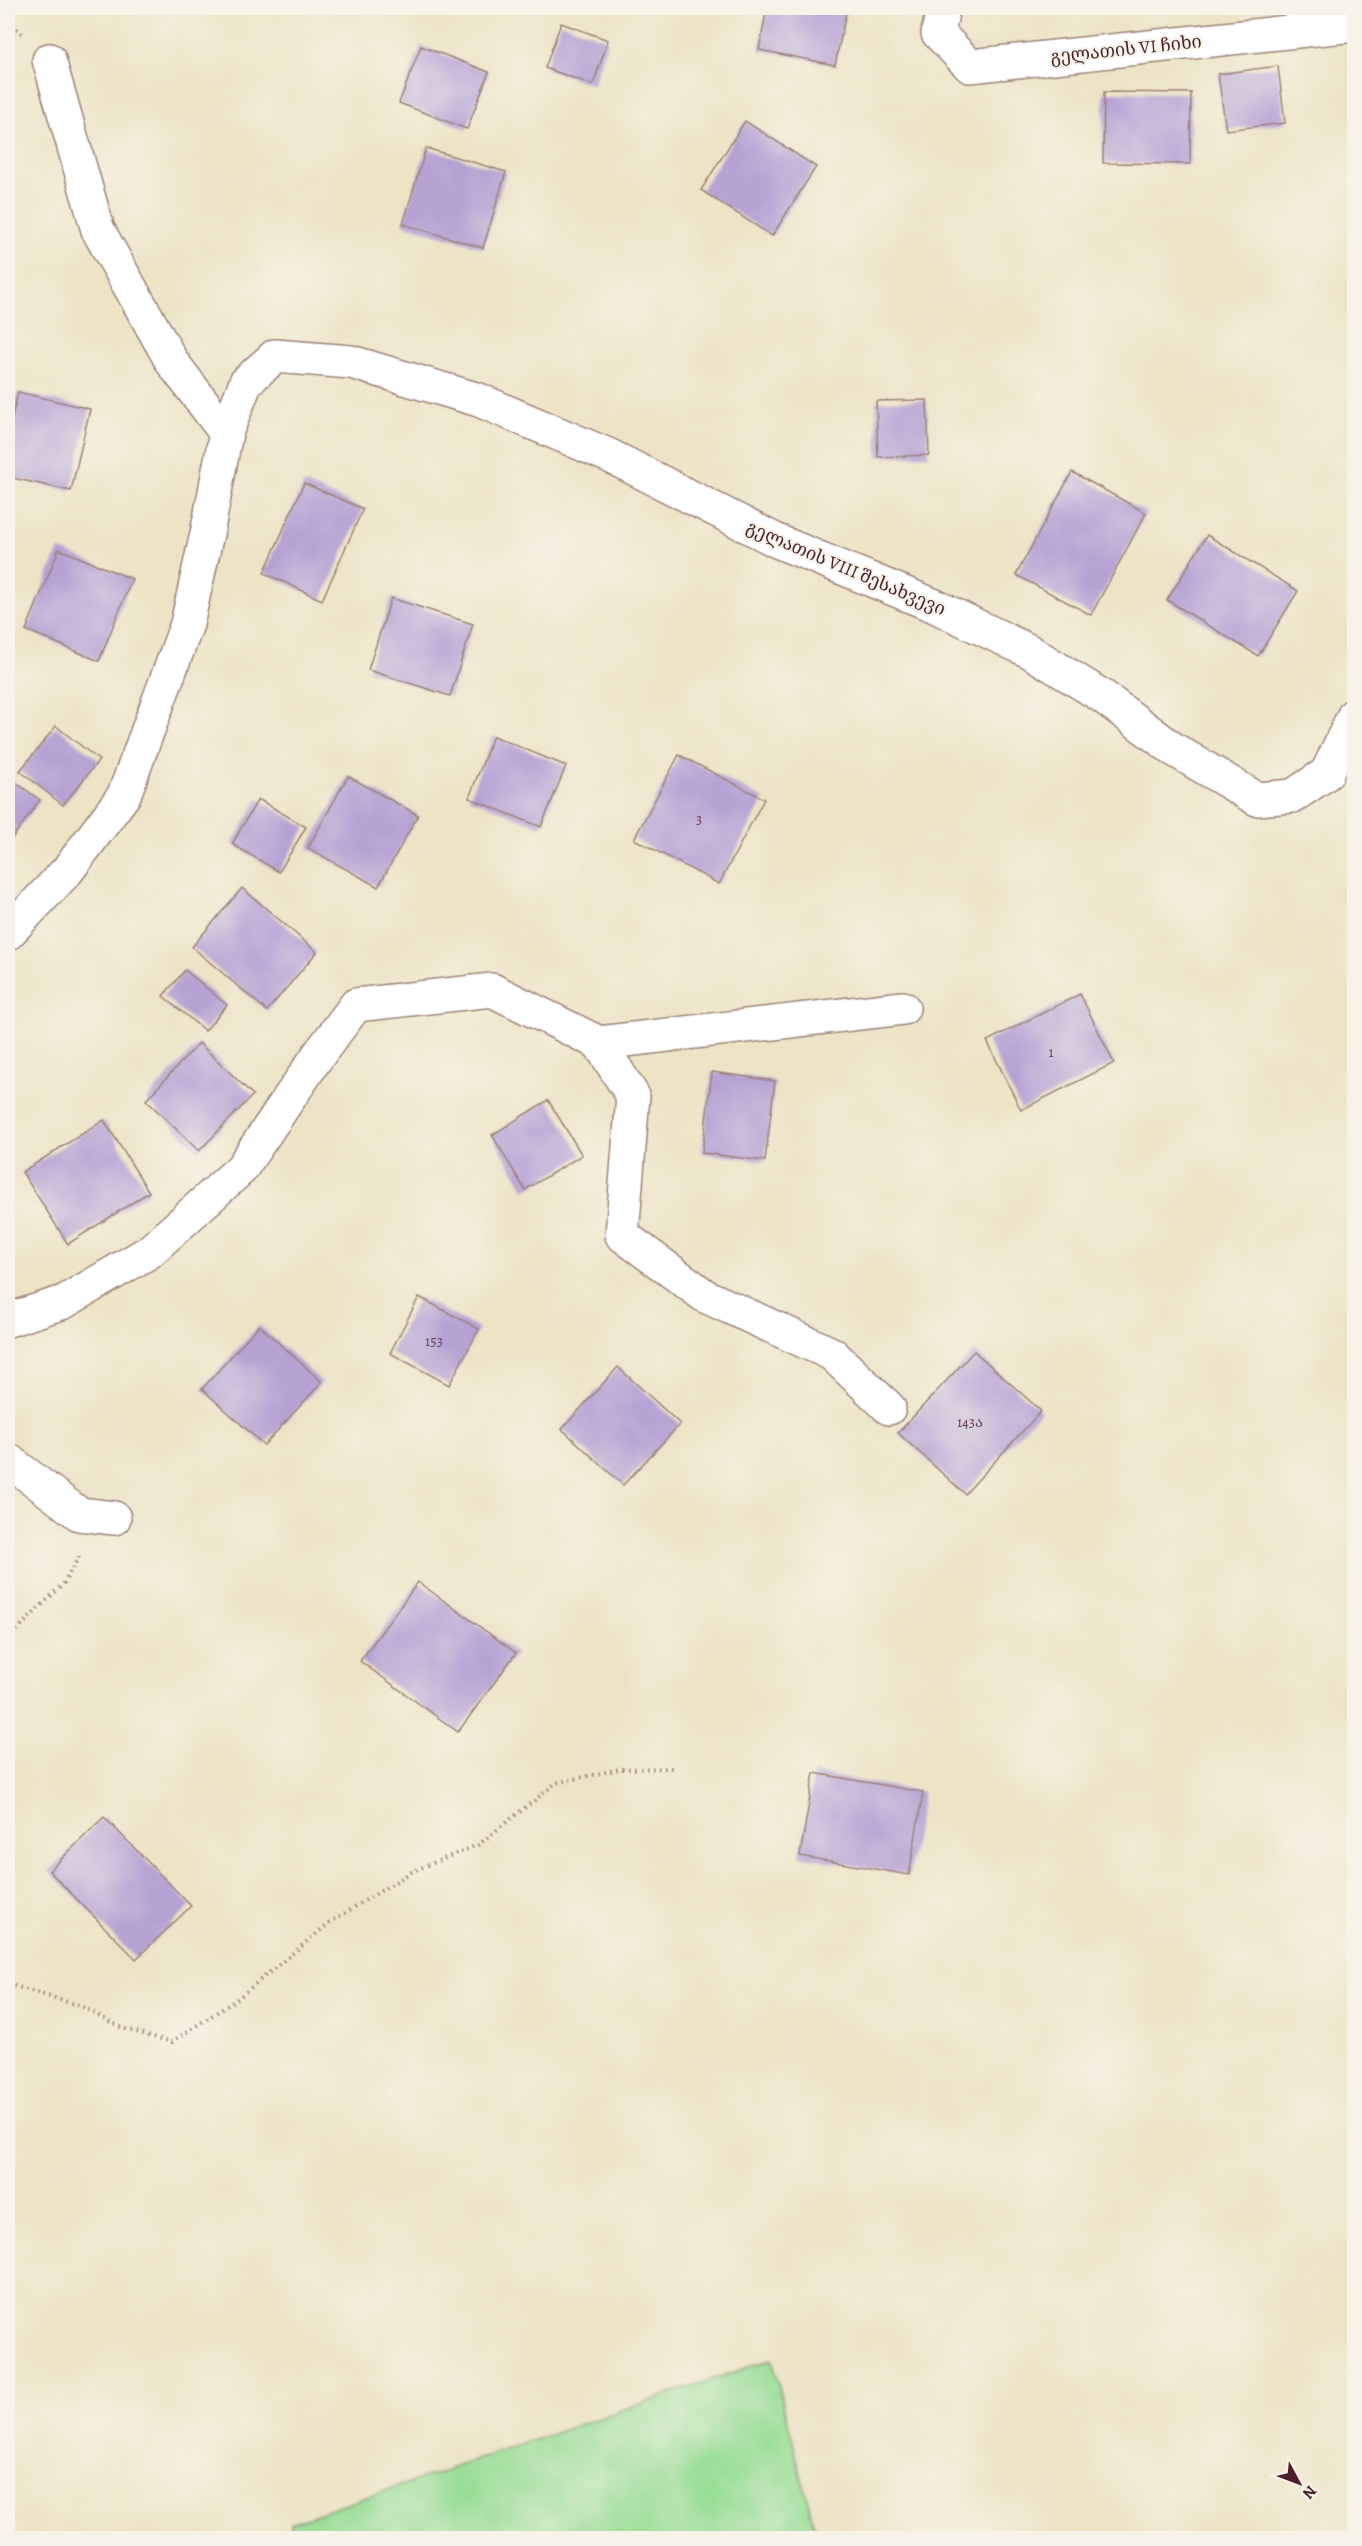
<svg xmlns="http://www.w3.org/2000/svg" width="1362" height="2546" viewBox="0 0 1362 2546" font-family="Alegreya,'Noto Serif Georgian',serif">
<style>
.green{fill:#99de96;stroke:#727e60;stroke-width:1.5}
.building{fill:#b6a3d4}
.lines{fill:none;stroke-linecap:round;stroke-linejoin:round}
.minor-casing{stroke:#9c8278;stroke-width:36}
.path{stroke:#9c8278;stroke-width:4;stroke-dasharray:1.5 4.5;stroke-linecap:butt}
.minor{stroke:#fff;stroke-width:33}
.labels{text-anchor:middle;stroke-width:4.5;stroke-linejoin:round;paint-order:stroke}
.number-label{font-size:15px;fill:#654055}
.street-label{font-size:18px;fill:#4a1f2b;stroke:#f7f3e8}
</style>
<rect width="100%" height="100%" fill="#f7f3e8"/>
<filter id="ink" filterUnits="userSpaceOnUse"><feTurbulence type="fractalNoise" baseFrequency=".0167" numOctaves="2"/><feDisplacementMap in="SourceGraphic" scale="12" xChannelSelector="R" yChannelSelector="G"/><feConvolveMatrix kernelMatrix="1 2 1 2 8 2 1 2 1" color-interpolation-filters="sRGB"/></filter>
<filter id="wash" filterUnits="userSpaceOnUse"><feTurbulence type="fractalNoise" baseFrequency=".008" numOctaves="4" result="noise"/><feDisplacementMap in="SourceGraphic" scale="24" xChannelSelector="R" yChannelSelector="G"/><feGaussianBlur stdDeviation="1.35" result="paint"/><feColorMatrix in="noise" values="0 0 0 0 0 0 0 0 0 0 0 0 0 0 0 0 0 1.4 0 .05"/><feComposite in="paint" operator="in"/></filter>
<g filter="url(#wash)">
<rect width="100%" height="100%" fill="#ede4c6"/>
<polygon class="green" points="772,2359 817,2538 292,2538 291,2523"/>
<g id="blocks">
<g class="building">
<polygon points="767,8 847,8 835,65 759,50"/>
<polygon points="561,23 608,40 593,85 545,68"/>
<polygon points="421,46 489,72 467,129 399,103"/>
<polygon points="1278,66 1285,123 1226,130 1218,74"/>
<polygon points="1104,92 1191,93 1190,164 1103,163"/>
<polygon points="745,121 816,167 772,236 701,190"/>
<polygon points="426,148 506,172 483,248 403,224"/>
<polygon points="18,392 90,409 71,491 8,477 8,434"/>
<polygon points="927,400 929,455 878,457 876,401"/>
<polygon points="1072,472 1146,513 1091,615 1016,575"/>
<polygon points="304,483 363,509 322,600 264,573"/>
<polygon points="1207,535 1298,591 1258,656 1167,600"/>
<polygon points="59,549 132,579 99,661 26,630"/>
<polygon points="391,598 473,624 450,696 368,670"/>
<polygon points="56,726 99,760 63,805 20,771"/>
<polygon points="493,736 566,766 541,827 469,798"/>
<polygon points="679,755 764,799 719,884 634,839"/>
<polygon points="348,776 418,815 378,887 308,848"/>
<polygon points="8,777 40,800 8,844"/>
<polygon points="258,799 306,827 279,872 232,844"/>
<polygon points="242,888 317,952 267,1011 192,947"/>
<polygon points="185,970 227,1005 205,1031 163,996"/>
<polygon points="1080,994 1114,1063 1021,1110 987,1041"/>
<polygon points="199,1043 253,1095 199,1151 146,1100"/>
<polygon points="712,1072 775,1081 765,1161 702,1153"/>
<polygon points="548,1100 582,1155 525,1190 492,1135"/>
<polygon points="104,1120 149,1192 68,1244 22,1172"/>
<polygon points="419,1297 479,1329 449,1385 390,1353"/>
<polygon points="259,1325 322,1382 264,1445 202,1389"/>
<polygon points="974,1351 1041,1411 965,1494 898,1433"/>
<polygon points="618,1367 680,1424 623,1485 562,1429"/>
<polygon points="418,1582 516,1653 458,1732 360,1661"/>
<polygon points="814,1773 923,1792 909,1875 800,1856"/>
<polygon points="104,1817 191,1906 136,1959 49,1871"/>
</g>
</g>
</g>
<g filter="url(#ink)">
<use href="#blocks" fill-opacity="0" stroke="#9c8278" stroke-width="1.5"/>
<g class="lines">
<defs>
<g id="minor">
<polyline points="943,8 938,33 970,66 1354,25"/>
<polyline points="49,60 98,230 172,362 226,433"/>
<polyline points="8,933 68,870 124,795 187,624 208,529 226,433 246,382 275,356 351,362 479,400 610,456 777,541 935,606 1029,651 1102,696 1173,749 1257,799 1293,796 1327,773 1354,715"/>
<polyline points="599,1043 903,1008"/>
<polyline points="8,1320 64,1302 149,1252 241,1169 317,1057 356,1005 492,990 599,1043 633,1096 622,1235 705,1296 832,1354 889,1408"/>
<polyline points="8,1460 79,1514 114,1518"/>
</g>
</defs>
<use href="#minor" class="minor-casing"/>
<g class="path">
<polyline points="8,20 22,34"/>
<polyline points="8,1639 64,1583 81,1553"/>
<polyline points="8,1984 81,2006 122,2028 172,2042 237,1999 332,1921 413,1871 478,1845 556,1783 619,1769 672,1768"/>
</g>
<use href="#minor" class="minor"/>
</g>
</g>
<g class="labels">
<g class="number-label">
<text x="699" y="824">3</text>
<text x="1051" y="1057">1</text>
<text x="434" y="1346">153</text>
<text x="970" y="1427">143ა</text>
</g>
<g class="street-label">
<text transform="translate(1126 49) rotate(-6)" y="6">გელათის VI ჩიხი</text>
<text transform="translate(846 568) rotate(23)" y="6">გელათის VIII შესახვევი</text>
</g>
</g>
<rect width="1362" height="2546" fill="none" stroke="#f7f3e8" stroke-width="30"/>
<g transform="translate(1299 2483) rotate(131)" stroke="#f7f3e8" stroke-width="4.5" paint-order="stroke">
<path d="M0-4.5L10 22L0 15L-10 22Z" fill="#4a1f2b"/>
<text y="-9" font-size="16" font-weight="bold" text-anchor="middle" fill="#4a1f2b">N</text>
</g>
</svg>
